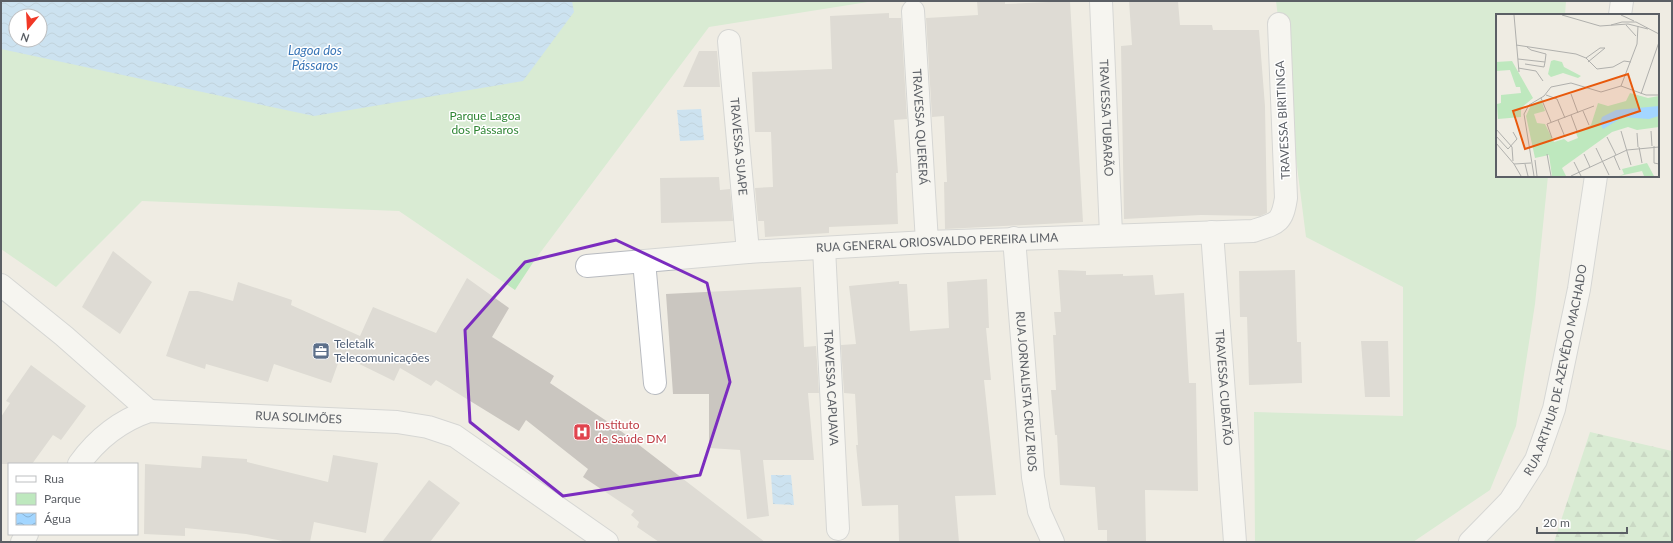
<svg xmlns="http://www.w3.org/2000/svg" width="1673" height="543" viewBox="0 0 1673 543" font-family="Lato,sans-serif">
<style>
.forest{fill:url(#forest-firs)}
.park{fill:#bee8be;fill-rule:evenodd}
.water{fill:url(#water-waves);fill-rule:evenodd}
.building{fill:#cac6c0}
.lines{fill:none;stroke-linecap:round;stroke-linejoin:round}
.minor-casing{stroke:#b8bbc0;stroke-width:24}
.tertiary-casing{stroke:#b8bbc0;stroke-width:24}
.minor{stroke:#fff;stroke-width:22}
.tertiary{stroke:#fff;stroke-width:22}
.marked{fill:none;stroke:#7b2cbf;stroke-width:3;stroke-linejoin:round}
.labels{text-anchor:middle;stroke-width:3;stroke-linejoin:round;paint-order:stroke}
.park-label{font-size:12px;fill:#308635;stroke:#fff}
.street-label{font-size:12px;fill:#5b5f65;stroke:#fff}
.service-label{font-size:12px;fill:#4e5e75;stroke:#fff;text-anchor:start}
.health-label{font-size:12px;fill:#be3a42;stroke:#fff;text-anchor:start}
.water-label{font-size:13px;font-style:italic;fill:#3a76b7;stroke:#fff}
.inset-road{fill:none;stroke:#b0b0ad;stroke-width:1}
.view{fill:#e8590c;fill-opacity:0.15;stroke:#e8590c;stroke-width:2}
.inset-edge{fill:none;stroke:#5b5f65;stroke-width:2}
</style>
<defs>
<pattern id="forest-firs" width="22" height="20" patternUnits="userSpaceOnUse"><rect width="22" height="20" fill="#bee8be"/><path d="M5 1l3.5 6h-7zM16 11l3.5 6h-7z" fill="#9dbf9e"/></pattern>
<pattern id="water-waves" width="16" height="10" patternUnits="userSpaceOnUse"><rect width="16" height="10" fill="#a3d6ff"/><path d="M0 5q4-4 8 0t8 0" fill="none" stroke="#88b1d2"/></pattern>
</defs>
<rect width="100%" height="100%" fill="#efece3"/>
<polygon class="forest" points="1590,432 1672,451 1672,542 1554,542"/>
<g class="park">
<path d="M 1,1 L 874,1 L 709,27 L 534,261 L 515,290 L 399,211 L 142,201 L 56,287 L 1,249 ZM 16,16 L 40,16 L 40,40 L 16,40 Z"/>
<polygon points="1276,1 1566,1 1565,15 1497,15 1497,176 1548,176 1535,304 1516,426 1490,490 1413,542 1255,542 1254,412 1403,416 1403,287 1306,237"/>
</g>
<g class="water">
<path d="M 1,1 L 572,1 L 574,12 L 523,81 L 314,116 L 1,49 ZM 16,16 L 40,16 L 40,40 L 16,40 Z"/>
<polygon points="701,109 704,140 680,141 677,110"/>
<polygon points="771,475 791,475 794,505 773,504"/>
</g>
<g class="building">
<polygon points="977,1 1005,1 1005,4 1070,1 1083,222 945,229 944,182 947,182 944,116 932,117 926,18 978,15"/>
<polygon points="1129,1 1178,1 1180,25 1212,25 1213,30 1259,30 1265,106 1267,213 1260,216 1201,215 1124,219 1121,46 1132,45"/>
<polygon points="889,13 889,18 901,18 907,119 894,120 898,173 896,173 898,224 829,227 829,233 765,237 764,221 758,221 755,188 773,187 771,132 755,132 752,72 832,69 830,16"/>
<polygon points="699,51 717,51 720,87 683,87"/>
<polygon points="719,177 720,190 730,189 733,221 661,223 660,178"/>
<polygon points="113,251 152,282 120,334 82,307"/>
<polygon points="1058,270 1086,271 1086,275 1123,274 1123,276 1153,275 1155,295 1184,293 1189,383 1196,383 1198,491 1145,490 1146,542 1107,542 1107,530 1098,530 1095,487 1060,485 1057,435 1055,435 1051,390 1056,390 1053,335 1056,335 1054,312 1061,312"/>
<polygon points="1295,270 1297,342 1301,342 1302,383 1249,385 1247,317 1240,317 1239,271"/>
<polygon points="467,278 509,308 492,337 554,376 550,383 617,428 765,542 659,542 637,527 639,522 631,515 634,511 583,477 588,469 526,420 519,431 436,380 431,386 400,368 394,381 341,355 331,383 274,364 268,382 206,364 205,369 166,356 189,291 198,291 233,301 238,282 292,300 291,305 360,336 373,307 436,333"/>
<polygon points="987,279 989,328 986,328 991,380 984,380 996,495 955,496 959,542 899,542 898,505 862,506 856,445 858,445 855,394 844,393 841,345 856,344 849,286 899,281 899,284 907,284 910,331 949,328 947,282"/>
<polygon points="801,287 804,347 816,346 819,393 808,393 814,460 763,460 769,516 747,519 740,450 709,448 709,394 673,394 666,294"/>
<polygon points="1361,341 1388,341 1390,397 1365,397"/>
<polygon points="31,365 86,406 61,440 53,435 32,464 1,464 1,417 10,403 6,401"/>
<polygon points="333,455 378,463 366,533 314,522 310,542 288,542 246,534 185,528 185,536 144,534 145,464 201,468 202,456 247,459 247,462 328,482"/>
<polygon points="429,480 460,503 430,542 382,542"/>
</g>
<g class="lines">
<defs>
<g id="minor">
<path id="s1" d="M 1101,1 L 1111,234"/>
<path id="s2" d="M 913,11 L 927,242"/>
<path id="s3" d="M 729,41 L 748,252"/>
<path id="s4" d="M 1212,232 L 1235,542"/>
<path id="s5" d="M 1014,238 L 1033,477 L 1039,511 L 1053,542"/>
<path id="s6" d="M 824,248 L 838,529"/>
<polyline points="644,261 655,383"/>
<path id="s7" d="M 587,266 L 748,252 L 927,242 L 1253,231 C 1278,223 1282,223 1286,198 L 1279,24"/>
<polyline points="1,285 64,336 149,411"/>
</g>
<g id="tertiary">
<polyline points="1620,15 1622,1"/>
<path id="s8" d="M 79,464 C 97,439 119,421 149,411 L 397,422 L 428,427 L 455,436 L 607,542"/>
<polyline points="22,542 27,534"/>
<path id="s9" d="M 1470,542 L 1510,501 L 1536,460 L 1554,409 L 1579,289 L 1596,176"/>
</g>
</defs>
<use href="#minor" class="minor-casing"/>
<use href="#tertiary" class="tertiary-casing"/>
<use href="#minor" class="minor"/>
<use href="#tertiary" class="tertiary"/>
</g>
<path d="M0 0H1673V543H0ZM 616,240 L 707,283 L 730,382 L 700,475 L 563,496 L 470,422 L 465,330 L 525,262 Z" fill="#efece3" fill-opacity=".55" fill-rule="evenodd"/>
<path class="marked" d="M 616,240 L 707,283 L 730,382 L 700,475 L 563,496 L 470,422 L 465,330 L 525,262 Z"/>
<defs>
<symbol id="office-square" viewBox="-11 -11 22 22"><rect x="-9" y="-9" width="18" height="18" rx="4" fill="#5c6f8a" stroke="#fff"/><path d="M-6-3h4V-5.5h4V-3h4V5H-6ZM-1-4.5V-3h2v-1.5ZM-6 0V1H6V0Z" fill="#fff"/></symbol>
<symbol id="hospital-square" viewBox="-11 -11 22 22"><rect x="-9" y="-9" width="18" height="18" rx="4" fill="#e0444e" stroke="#fff"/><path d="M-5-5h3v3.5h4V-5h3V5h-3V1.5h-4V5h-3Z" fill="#fff"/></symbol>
</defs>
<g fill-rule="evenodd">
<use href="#office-square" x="311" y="341" width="20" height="20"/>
<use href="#hospital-square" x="572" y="422" width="20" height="20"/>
</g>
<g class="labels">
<g class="park-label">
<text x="485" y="120">Parque Lagoa<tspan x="485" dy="14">dos Pássaros</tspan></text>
</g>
<g class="street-label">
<text dy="4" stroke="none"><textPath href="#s1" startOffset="117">TRAVESSA TUBARÃO</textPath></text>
<text transform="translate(1283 120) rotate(-93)" y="4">TRAVESSA BIRITINGA</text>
<text dy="4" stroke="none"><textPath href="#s2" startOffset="116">TRAVESSA QUERERÁ</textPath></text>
<text dy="4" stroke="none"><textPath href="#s3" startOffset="106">TRAVESSA SUAPE</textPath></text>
<text dy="4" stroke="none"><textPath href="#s7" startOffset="351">RUA GENERAL ORIOSVALDO PEREIRA LIMA</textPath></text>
<text dy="4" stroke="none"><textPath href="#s9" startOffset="198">RUA ARTHUR DE AZEVÊDO MACHADO</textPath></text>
<text dy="4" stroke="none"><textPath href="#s4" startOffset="156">TRAVESSA CUBATÃO</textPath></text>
<text dy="4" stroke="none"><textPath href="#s6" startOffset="140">TRAVESSA CAPUAVA</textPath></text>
<text dy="4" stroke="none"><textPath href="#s5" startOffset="154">RUA JORNALISTA CRUZ RIOS</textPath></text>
<text dy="4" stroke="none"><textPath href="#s8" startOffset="239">RUA SOLIMÕES</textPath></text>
</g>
<g class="service-label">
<text x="334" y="348">Teletalk<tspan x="334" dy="14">Telecomunicações</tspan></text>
</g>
<g class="health-label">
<text x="595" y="429">Instituto<tspan x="595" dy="14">de Saúde DM</tspan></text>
</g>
<g class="water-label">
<text x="315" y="55">Lagoa dos<tspan x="315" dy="15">Pássaros</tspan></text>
</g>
</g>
<g transform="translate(1496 14)">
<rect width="163" height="163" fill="#efece3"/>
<path d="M 58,46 L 66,48 L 68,53 L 85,62 L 82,64 L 67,59 L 55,63 L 52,60 L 55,47 ZM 16,47 L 37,84 L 25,94 L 25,103 L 2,105 L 1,90 L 5,89 L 5,81 L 25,79 L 24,73 L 20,73 L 14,56 L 0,57 L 0,48 ZM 151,149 L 158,162 L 148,162 L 146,157 L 123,162 L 128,160 L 126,155 Z" fill="#bee8be"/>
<path d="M 134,79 L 152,84 L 163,82 L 163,113 L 141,116 L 132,113 L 116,118 L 66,154 L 70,162 L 56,162 L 53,141 L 39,144 L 30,102 L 35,91 L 45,86 L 49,97 L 38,100 L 41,109 L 49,110 L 58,128 L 68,125 L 72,128 L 82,124 L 80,119 L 95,111 L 102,89 L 112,92 L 130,87 Z" fill="#bee8be"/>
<path d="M 163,92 L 163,102 L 153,105 L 127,103 L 107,115 L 104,109 L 106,103 L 120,96 Z" fill="#a3d6ff"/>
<path class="inset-road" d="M 18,1 L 23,58M 66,1 L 104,12 L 132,10 L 152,15M 125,1 L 138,7M 115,11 L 126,8 L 140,8 L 163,20M 130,11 L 140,22M 20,31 L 80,40 L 90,44 L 104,34 L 109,34 L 92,48M 90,44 L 101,55 L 117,53 L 128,47 L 135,48M 22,45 L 49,48 L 50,40 L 35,36 L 31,33M 29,50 L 48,53 L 49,48M 22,54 L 40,57 L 47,67M 125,72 L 141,30 L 142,12M 75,80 L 82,99M 145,80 L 163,28M 50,81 L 61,85 L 69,104M 45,84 L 55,108M 87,97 L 93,111M 75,101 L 81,117M 62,106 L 69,123M 0,115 L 16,133 L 17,147M 125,117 L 135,151M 155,117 L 156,132M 141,119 L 142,133M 0,122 L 12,135 L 21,125 L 17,118M 111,123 L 120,141M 56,124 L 51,110 L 98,92M 0,129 L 18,150 L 25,162M 158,132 L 158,149 L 163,150M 143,133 L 146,149M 100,134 L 113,161M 51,140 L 55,162M 88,140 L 94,153M 118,142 L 124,156M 39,146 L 41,162M 78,148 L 85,162M 18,150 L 35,149M 29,150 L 32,162M 38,162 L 28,100 L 33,91 L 48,82 L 55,73 L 75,69 L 105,78 L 125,72 L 150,81 L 163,81M 75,162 L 131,136 L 163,133"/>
<path class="view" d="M 132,60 L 144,97 L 29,135 L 17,97 Z"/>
<rect width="163" height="163" class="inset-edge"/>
</g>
<rect width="1673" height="543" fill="none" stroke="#5b5f65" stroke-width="4"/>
<rect x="8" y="463" width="130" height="72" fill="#ffffff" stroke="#bdbfc1"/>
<rect x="16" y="476" width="20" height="6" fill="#ffffff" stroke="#bdbfc1"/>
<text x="44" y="483" font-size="12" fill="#5b5f65">Rua</text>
<rect x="16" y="493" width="20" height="12" fill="#bee8be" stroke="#bdbfc1"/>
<text x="44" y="503" font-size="12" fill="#5b5f65">Parque</text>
<rect x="16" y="513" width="20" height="12" fill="url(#water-waves)" stroke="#bdbfc1"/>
<text x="44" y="523" font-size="12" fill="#5b5f65">Água</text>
<g transform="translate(28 28) rotate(198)"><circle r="19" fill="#ffffff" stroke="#bdbfc1"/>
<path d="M0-3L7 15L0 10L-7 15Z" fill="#f13826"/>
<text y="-6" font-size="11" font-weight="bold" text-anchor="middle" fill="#5b5f65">N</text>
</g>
<path d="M1537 527v6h90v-6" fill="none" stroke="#5b5f65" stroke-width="2"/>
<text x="1543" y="527" font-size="12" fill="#5b5f65" stroke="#ffffff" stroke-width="3" paint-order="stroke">20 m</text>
</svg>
